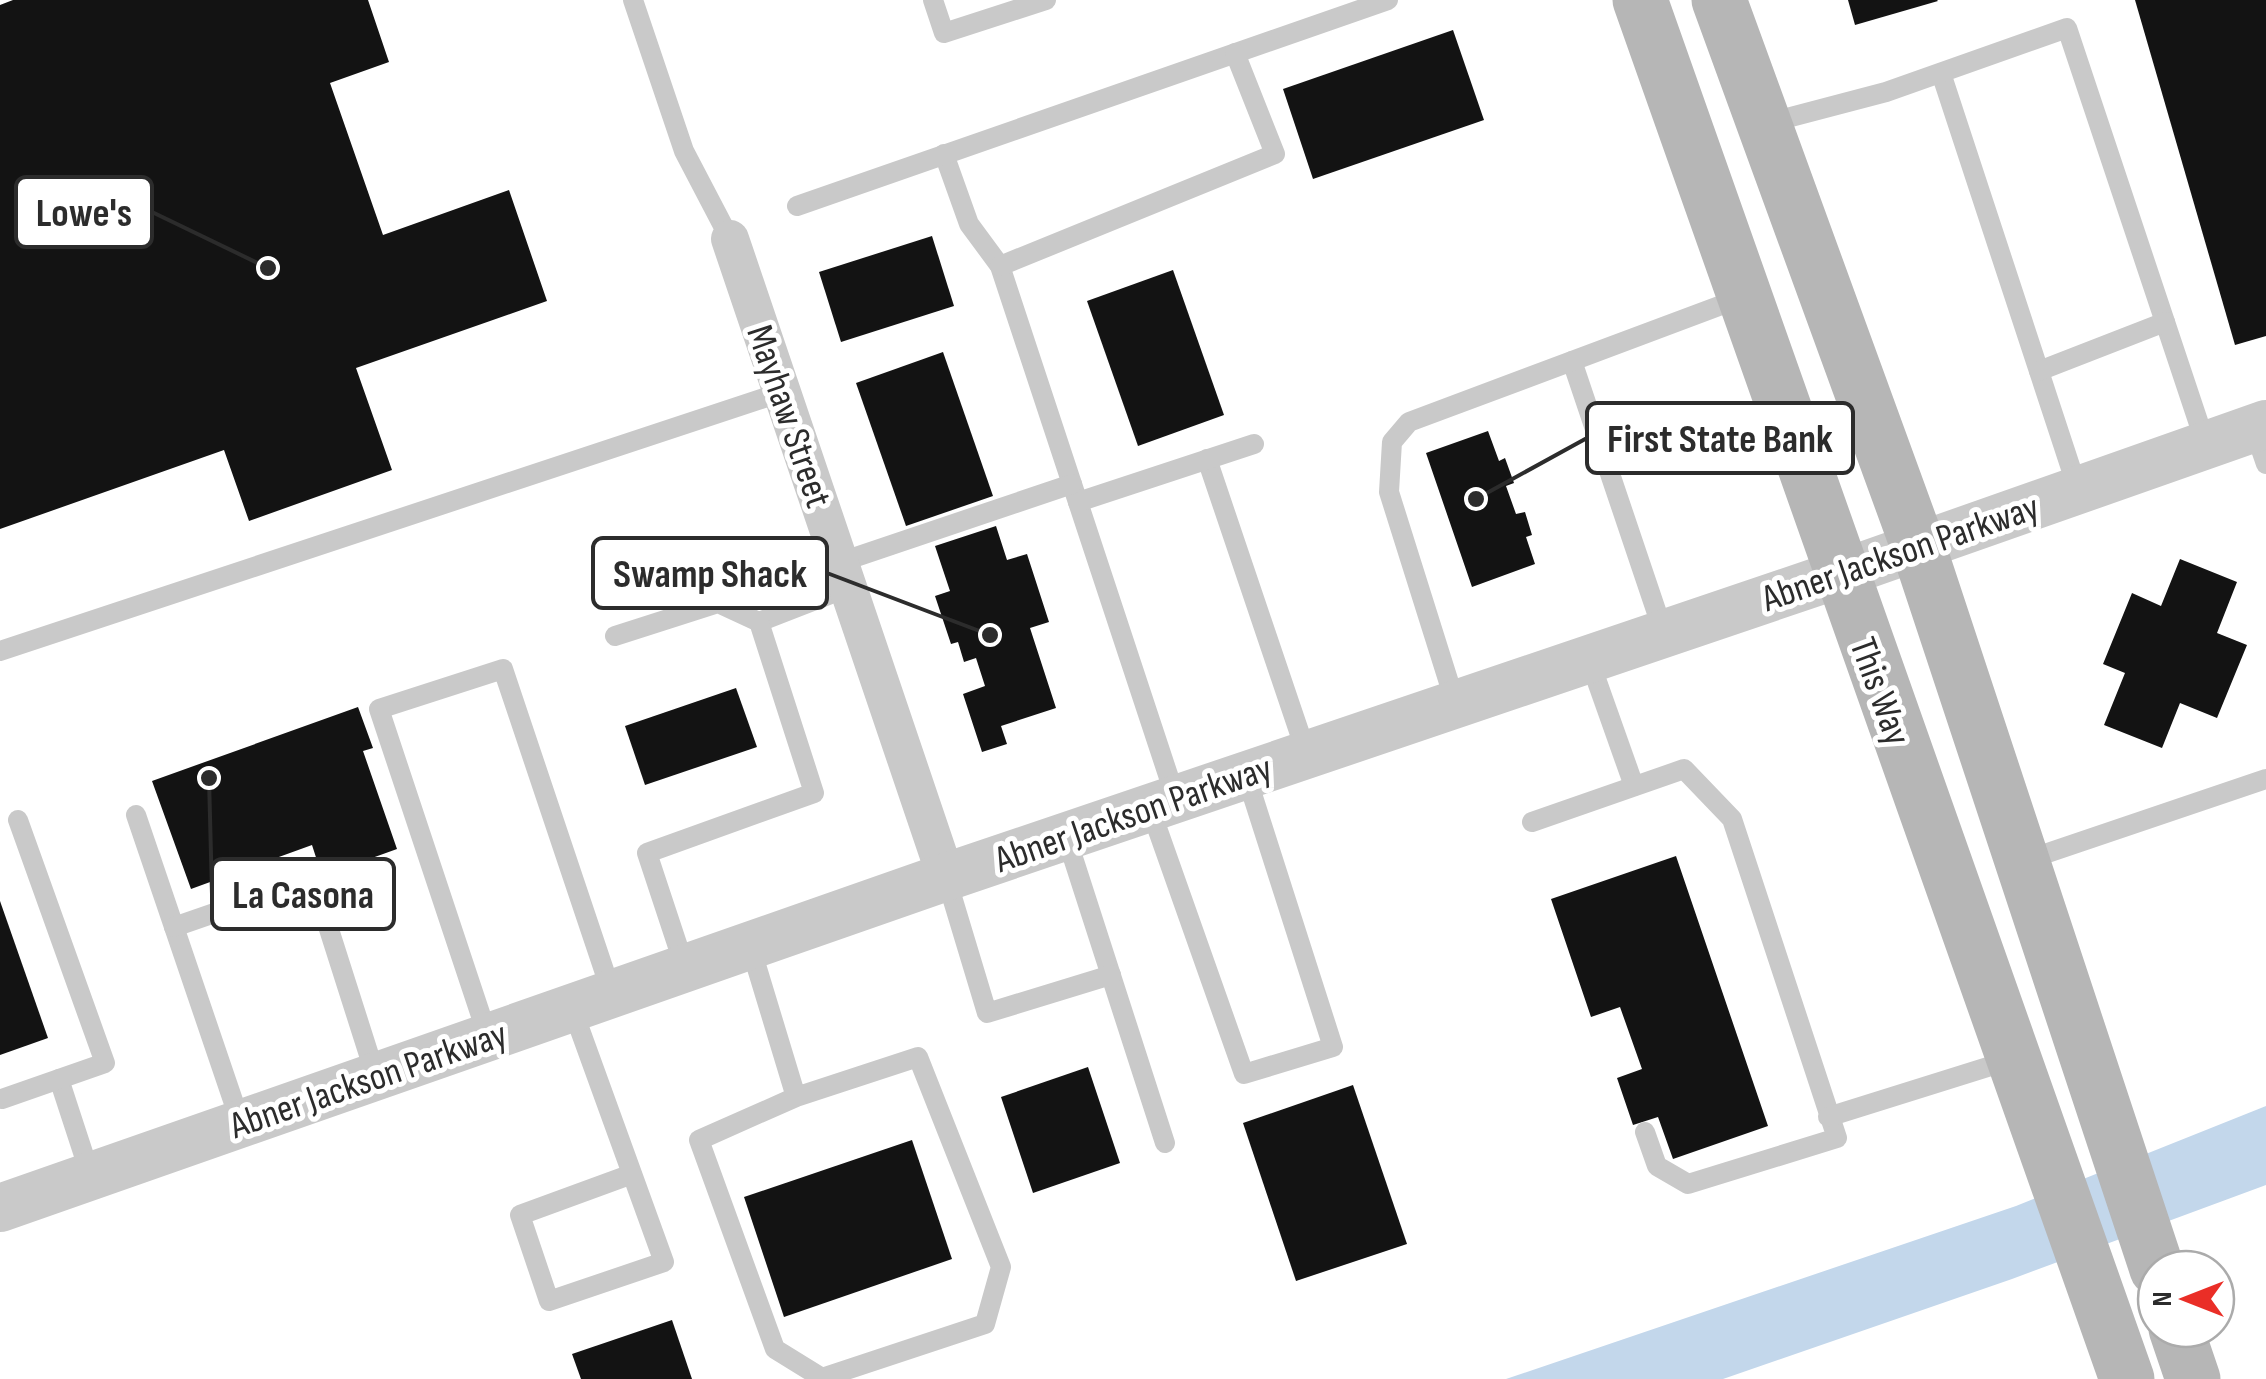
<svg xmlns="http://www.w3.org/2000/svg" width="2266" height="1379" viewBox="0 0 2266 1379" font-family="'Sofia Sans Condensed',sans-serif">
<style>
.water{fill:#c3d7eb}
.building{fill:#131313}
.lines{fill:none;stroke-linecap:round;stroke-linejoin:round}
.service{stroke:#c9c9c9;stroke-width:20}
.minor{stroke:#c9c9c9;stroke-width:38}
.tertiary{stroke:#c9c9c9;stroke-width:48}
.secondary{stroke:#b6b6b6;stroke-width:55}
.labels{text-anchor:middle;stroke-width:10;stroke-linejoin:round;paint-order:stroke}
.street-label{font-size:38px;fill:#2c2c2c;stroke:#fff}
.leader{fill:none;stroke:#2c2c2c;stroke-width:4}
.callout-dot{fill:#2c2c2c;stroke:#fff;stroke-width:4}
.callout{fill:#fff;stroke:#2c2c2c;stroke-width:4}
.callout-label{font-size:40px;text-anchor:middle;font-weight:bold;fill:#2c2c2c}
</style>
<rect width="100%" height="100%" fill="#fff"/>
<polygon class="water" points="2266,1106 2266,1185 2012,1279 1723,1379 1506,1379 2016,1206"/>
<g class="building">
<polygon points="13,0 368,0 389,62 330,83 383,235 509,190 547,301 356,368 392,470 249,521 224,450 0,529 0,5"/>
<polygon points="1848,0 1937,0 1938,1 1855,25"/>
<polygon points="2135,0 2266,0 2266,336 2235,345"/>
<polygon points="1453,30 1484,120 1313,179 1283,89"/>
<polygon points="932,236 954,306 841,342 819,272"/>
<polygon points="1173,270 1224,415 1138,446 1087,301"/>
<polygon points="943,352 993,496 906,526 856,383"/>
<polygon points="1488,431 1499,461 1505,458 1514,483 1506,486 1516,514 1525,512 1532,535 1526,537 1535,564 1472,587 1426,453"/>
<polygon points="996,526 1007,560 1027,554 1049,622 1030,628 1056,708 1001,726 1007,744 982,752 963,694 985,686 976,658 964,662 958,642 951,644 935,596 950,591 935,546"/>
<polygon points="2180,559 2237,582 2217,633 2247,645 2217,718 2180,703 2162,748 2104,725 2125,673 2103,664 2132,593 2161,606"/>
<polygon points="736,688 757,747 645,785 625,726"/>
<polygon points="358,707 373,748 363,751 397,849 322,876 312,845 191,889 152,781"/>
<polygon points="1676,856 1768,1126 1673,1159 1658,1117 1633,1125 1617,1078 1642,1069 1620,1007 1591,1017 1551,899"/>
<polygon points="0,901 48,1038 0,1055"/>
<polygon points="1088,1067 1120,1163 1033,1193 1001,1097"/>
<polygon points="1353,1085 1407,1244 1296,1281 1243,1123"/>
<polygon points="912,1140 952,1259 784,1317 744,1197"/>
<polygon points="672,1320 692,1379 581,1379 572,1354"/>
</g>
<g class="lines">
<g class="service">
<polyline points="633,0 684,151 730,239"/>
<polyline points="933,0 944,33 1046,0"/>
<polyline points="1941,73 2078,490"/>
<polyline points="1764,124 1886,92 2067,28 2206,445"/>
<polyline points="944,154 969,224 1000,266 1176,799"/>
<polyline points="797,206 1388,0"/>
<polyline points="1000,266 1275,154 1235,53"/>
<polyline points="1572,361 1664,634"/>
<polyline points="2039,371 2165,322"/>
<polyline points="2254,429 2266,464"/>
<polyline points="1207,459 1307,755"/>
<polyline points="1078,502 1254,444"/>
<polyline points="841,562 1072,484"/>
<polyline points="759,622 849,587"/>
<polyline points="615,636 718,603 759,622 814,793 647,853 685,968"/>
<polyline points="0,651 782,392"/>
<polyline points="1589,659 1634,786"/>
<polyline points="1456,705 1389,492 1392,442 1409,422 1743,297"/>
<polyline points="1150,808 1244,1074 1333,1047 1246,775"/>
<polyline points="136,815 241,1124"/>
<polyline points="1532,822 1684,769 1732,819 1837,1138 1688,1184 1657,1166 1645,1132"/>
<polyline points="1066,836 1165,1143"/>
<polyline points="2024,861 2266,779"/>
<polyline points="946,877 987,1013 1111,975"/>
<polyline points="174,927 313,879 376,1077"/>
<polyline points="750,945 796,1097 699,1140 775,1349 822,1378 985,1324 1001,1267 918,1057 796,1097"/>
<polyline points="572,1008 664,1262 549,1301 520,1215 632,1174"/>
<polyline points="488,1037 379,709 503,669 612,994"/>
<polyline points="59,1079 91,1177"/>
<polyline points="2,1099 105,1063 18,820"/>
<polyline points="1828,1117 2010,1060"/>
</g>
<polyline class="minor" points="730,239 946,877"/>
<polyline class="tertiary" points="0,1208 946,877 1840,574 2266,424"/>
<g class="secondary">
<polyline points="1640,0 2127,1379"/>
<polyline points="1719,0 1918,546 2157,1269"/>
<polyline points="2176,1329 2193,1379"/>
</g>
</g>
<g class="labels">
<g class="street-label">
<text transform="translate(790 416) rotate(71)" y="13">Mayhaw Street</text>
<text transform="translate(1900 552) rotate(-19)" y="13">Abner Jackson Parkway</text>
<text transform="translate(1881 691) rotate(70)" y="13">This Way</text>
<text transform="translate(1133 813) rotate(-19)" y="13">Abner Jackson Parkway</text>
<text transform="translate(368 1079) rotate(-19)" y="13">Abner Jackson Parkway</text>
</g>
</g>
<path class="leader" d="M268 268L152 212M1476 499L1587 438M990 635L827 573M209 778L212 894"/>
<g class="callout-dot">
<circle cx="268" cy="268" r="10"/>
<circle cx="1476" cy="499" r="10"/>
<circle cx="990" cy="635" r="10"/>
<circle cx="209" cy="778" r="10"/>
</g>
<g class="callout">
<rect x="16" y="177" width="136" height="70" rx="10"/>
<rect x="1587" y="403" width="266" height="70" rx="10"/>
<rect x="593" y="538" width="234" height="70" rx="10"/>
<rect x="212" y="859" width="182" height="70" rx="10"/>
</g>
<g class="callout-label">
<text x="84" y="226">Lowe's</text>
<text x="1720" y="452">First State Bank</text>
<text x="710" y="587">Swamp Shack</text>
<text x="303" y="908">La Casona</text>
</g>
<g transform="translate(2186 1299) rotate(270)"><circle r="48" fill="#ffffff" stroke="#ababab" stroke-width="2.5"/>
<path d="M0-8L18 38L0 25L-18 38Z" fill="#ea2e27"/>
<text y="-15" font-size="28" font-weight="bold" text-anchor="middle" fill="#2c2c2c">N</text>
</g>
</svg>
